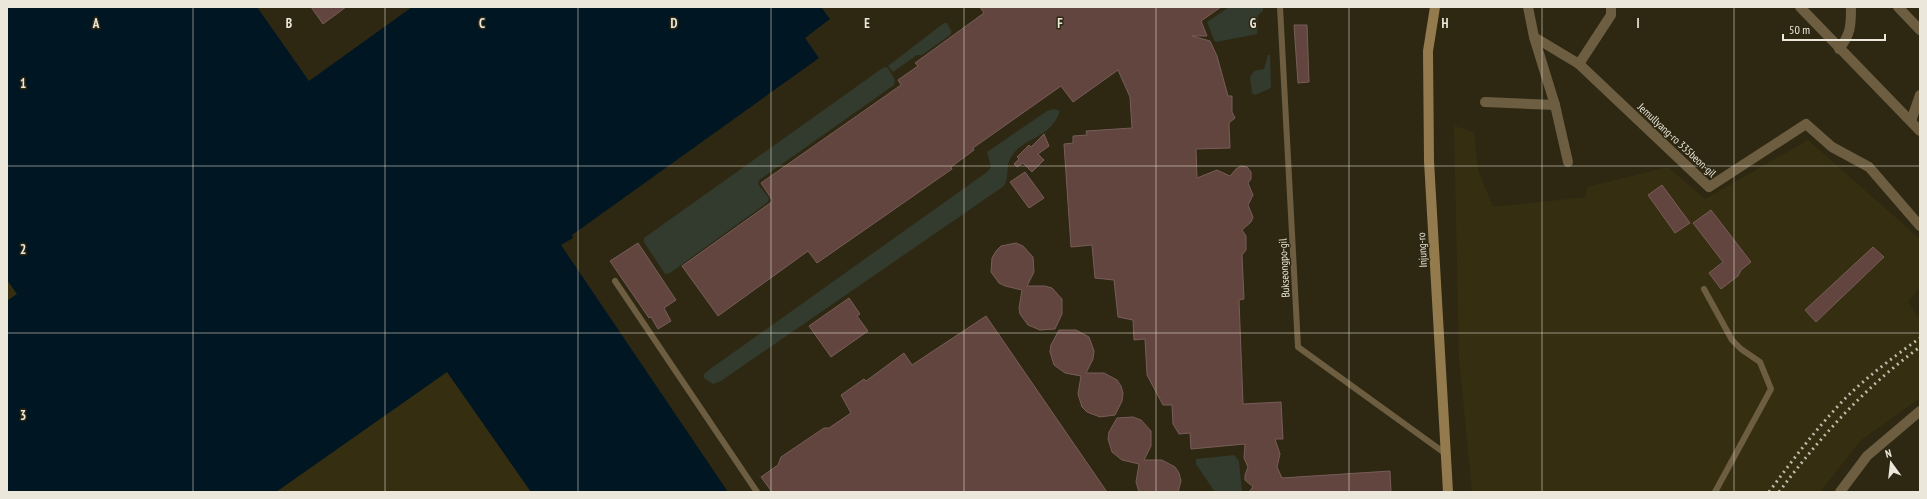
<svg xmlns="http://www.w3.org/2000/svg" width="1927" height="499" viewBox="0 0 1927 499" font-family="'PT Sans Narrow',sans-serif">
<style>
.built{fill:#362e11}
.green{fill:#323b2d}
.water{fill:#001622}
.building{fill:#63453f;stroke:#775d58}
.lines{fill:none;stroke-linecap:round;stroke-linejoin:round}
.lane{stroke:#6d5e41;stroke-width:6}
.street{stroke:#6d5e41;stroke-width:10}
.secondary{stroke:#937b4d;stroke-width:10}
.rail{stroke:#bfbbad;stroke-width:3;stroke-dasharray:2 4;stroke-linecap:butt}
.grid{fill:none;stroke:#ebe8db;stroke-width:1;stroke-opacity:0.55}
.labels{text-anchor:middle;stroke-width:3;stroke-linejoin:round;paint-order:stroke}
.street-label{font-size:11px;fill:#ebe8db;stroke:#2e2813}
.grid-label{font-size:13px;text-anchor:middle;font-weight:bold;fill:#ebe8db;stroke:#2e2813;stroke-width:3;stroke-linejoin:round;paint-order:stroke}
</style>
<rect width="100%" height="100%" fill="#2e2813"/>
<g class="built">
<polygon points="1454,126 1474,132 1478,170 1493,207 1586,197 1587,187 1668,167 1705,199 1808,140 1920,239 1920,287 1908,302 1920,321 1920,398 1861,440 1820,492 1472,492 1459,359"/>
<polygon points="7,280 17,294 7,301"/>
<polygon points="447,371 531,492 276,492"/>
</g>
<g class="green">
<polygon points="1229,7 1263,7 1263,11 1258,15 1257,34 1216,42 1214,40 1207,22"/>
<polygon points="944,23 947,23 952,32 950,35 922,55 917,55 893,72 888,66"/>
<polygon points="1268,55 1270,55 1271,88 1255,95 1252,93 1250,77 1254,71 1264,69"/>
<polygon points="884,67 888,68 895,80 894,85 759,180 758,184 769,198 768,202 670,273 665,274 644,242 644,238"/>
<path d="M 1054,109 L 1060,111 C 1050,140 1024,136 1011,157 C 1005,167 1010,176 1004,186 L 721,381 L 713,384 L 704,378 L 704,374 L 713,367 L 987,172 L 991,167 L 987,152 L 1047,111 Z"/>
<polygon points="1234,455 1239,461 1242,492 1215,492 1196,464 1196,459"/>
</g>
<polygon class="water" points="7,7 257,7 309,81 412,7 821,7 830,19 805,38 819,58 572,235 573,238 561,245 728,492 531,492 447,372 276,492 7,492 7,301 17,294 7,280"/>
<g class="building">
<polygon points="311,7 346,7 323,24"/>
<polygon points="980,7 1221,7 1201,21 1207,36 1192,36 1210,41 1217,56 1228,96 1232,96 1232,112 1235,118 1229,123 1230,148 1196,149 1197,178 1217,170 1230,176 1236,169 1241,166 1247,167 1251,172 1251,179 1248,183 1253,195 1248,205 1253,217 1251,222 1242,230 1246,236 1246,250 1242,255 1244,299 1239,300 1243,404 1281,402 1283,439 1275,439 1280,454 1277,467 1282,478 1390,471 1391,492 1249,492 1253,487 1245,480 1245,475 1248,467 1244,458 1245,444 1191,449 1190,433 1179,434 1173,424 1172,405 1163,405 1147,375 1145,339 1134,340 1133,320 1118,317 1114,280 1095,278 1092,245 1071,247 1064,144 1073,143 1073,136 1087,135 1086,131 1132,128 1130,97 1118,70 1073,102 1061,86 973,148 974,150 951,167 952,169 817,263 808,251 718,316 682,266 773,201 761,183 901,85 898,80 918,66 915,63 984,13"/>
<polygon points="1294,25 1307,25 1309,82 1298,83"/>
<polygon points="1044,134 1049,146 1038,154 1044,160 1032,172 1023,163 1017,167 1014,164 1019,159 1017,157 1029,145 1031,147"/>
<polygon points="1025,172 1044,198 1029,208 1010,182"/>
<polygon points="1662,185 1690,223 1675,233 1648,195"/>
<polygon points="1711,210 1751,262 1741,270 1738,276 1721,289 1709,273 1723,262 1693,223"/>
<polygon points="638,243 676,300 664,308 671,321 658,329 651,317 649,318 610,261"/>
<polygon points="1016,243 1023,246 1033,257 1034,272 1027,286 1045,286 1052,288 1062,299 1062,314 1055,329 1040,330 1028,325 1020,314 1019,308 1022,290 1005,286 999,283 991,272 992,258 996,251 1001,246"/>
<polygon points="1873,247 1884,257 1816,322 1805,310"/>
<polygon points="849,298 860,314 857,316 868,331 831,357 809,326"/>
<polygon points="986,316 1107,492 772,492 761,477 778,465 781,457 824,428 829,428 851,413 841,395 864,379 866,381 904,353 912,365"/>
<polygon points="1059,330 1076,330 1089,337 1094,351 1093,359 1086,373 1104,373 1117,380 1121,386 1123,393 1122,401 1115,415 1100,417 1087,412 1082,407 1078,394 1081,376 1065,373 1054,365 1050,352 1051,345"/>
<polygon points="1133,417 1141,420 1151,431 1151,446 1144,460 1162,460 1175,467 1179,473 1181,481 1178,492 1139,492 1136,482 1139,464 1122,460 1112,452 1108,439 1109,432 1117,418"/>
</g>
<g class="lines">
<g class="lane">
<polyline points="1280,7 1298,347 1446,454"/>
<polyline points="615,281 757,492"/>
<polyline points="1704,289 1732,340 1741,349 1760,362 1771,389 1715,492"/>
</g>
<g class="street">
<polyline points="1528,7 1534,37 1579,64 1709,187 1806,124 1832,147 1869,167 1920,226"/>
<polyline points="1800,7 1920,131"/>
<polyline points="1898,7 1920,30"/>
<polyline points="1534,37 1555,105 1568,162"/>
<path d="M 1839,49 C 1851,34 1851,25 1851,7"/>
<polyline points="1579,64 1611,15 1611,7"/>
<polyline points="1485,102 1555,105"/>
<polyline points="1911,121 1920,95"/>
<polyline points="1840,492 1867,456 1920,411"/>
</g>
<polyline class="secondary" points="1435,7 1428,51 1429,161 1448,492"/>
<g class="rail">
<path d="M 1769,492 C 1791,462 1813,433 1838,406 C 1862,380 1891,359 1920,338"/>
<path d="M 1779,492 C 1820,437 1865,387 1920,347"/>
</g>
</g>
<path class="grid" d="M 193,7 L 193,492M 385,7 L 385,492M 578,7 L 578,492M 771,7 L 771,492M 964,7 L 964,492M 1156,7 L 1156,492M 1349,7 L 1349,492M 1542,7 L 1542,492M 1734,7 L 1734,492M 7,166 L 1920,166M 7,333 L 1920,333"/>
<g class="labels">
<g class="street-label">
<text transform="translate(1677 140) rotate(43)" y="4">Jemullyang-ro 335beon-gil</text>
<text transform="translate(1422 250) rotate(-93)" y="4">Injung-ro</text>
<text transform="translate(1284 268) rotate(-93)" y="4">Bukseongpo-gil</text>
</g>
</g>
<g class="grid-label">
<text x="96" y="28">A</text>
<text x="289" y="28">B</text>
<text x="482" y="28">C</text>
<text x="674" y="28">D</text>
<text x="867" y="28">E</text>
<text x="1060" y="28">F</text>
<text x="1253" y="28">G</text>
<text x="1445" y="28">H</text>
<text x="1638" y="28">I</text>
<text x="23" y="88">1</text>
<text x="23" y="254">2</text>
<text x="23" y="420">3</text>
</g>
<rect width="1927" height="499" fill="none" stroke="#ebe8db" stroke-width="16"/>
<g transform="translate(1891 463) rotate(345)" stroke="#2e2813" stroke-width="3" paint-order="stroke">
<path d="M0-3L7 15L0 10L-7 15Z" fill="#ebe8db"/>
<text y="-6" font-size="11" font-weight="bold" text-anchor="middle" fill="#ebe8db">N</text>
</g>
<path d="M1783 34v6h102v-6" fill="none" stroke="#ebe8db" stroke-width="2"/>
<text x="1789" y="34" font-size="12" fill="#ebe8db" stroke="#2e2813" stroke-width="3" paint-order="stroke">50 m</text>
</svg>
